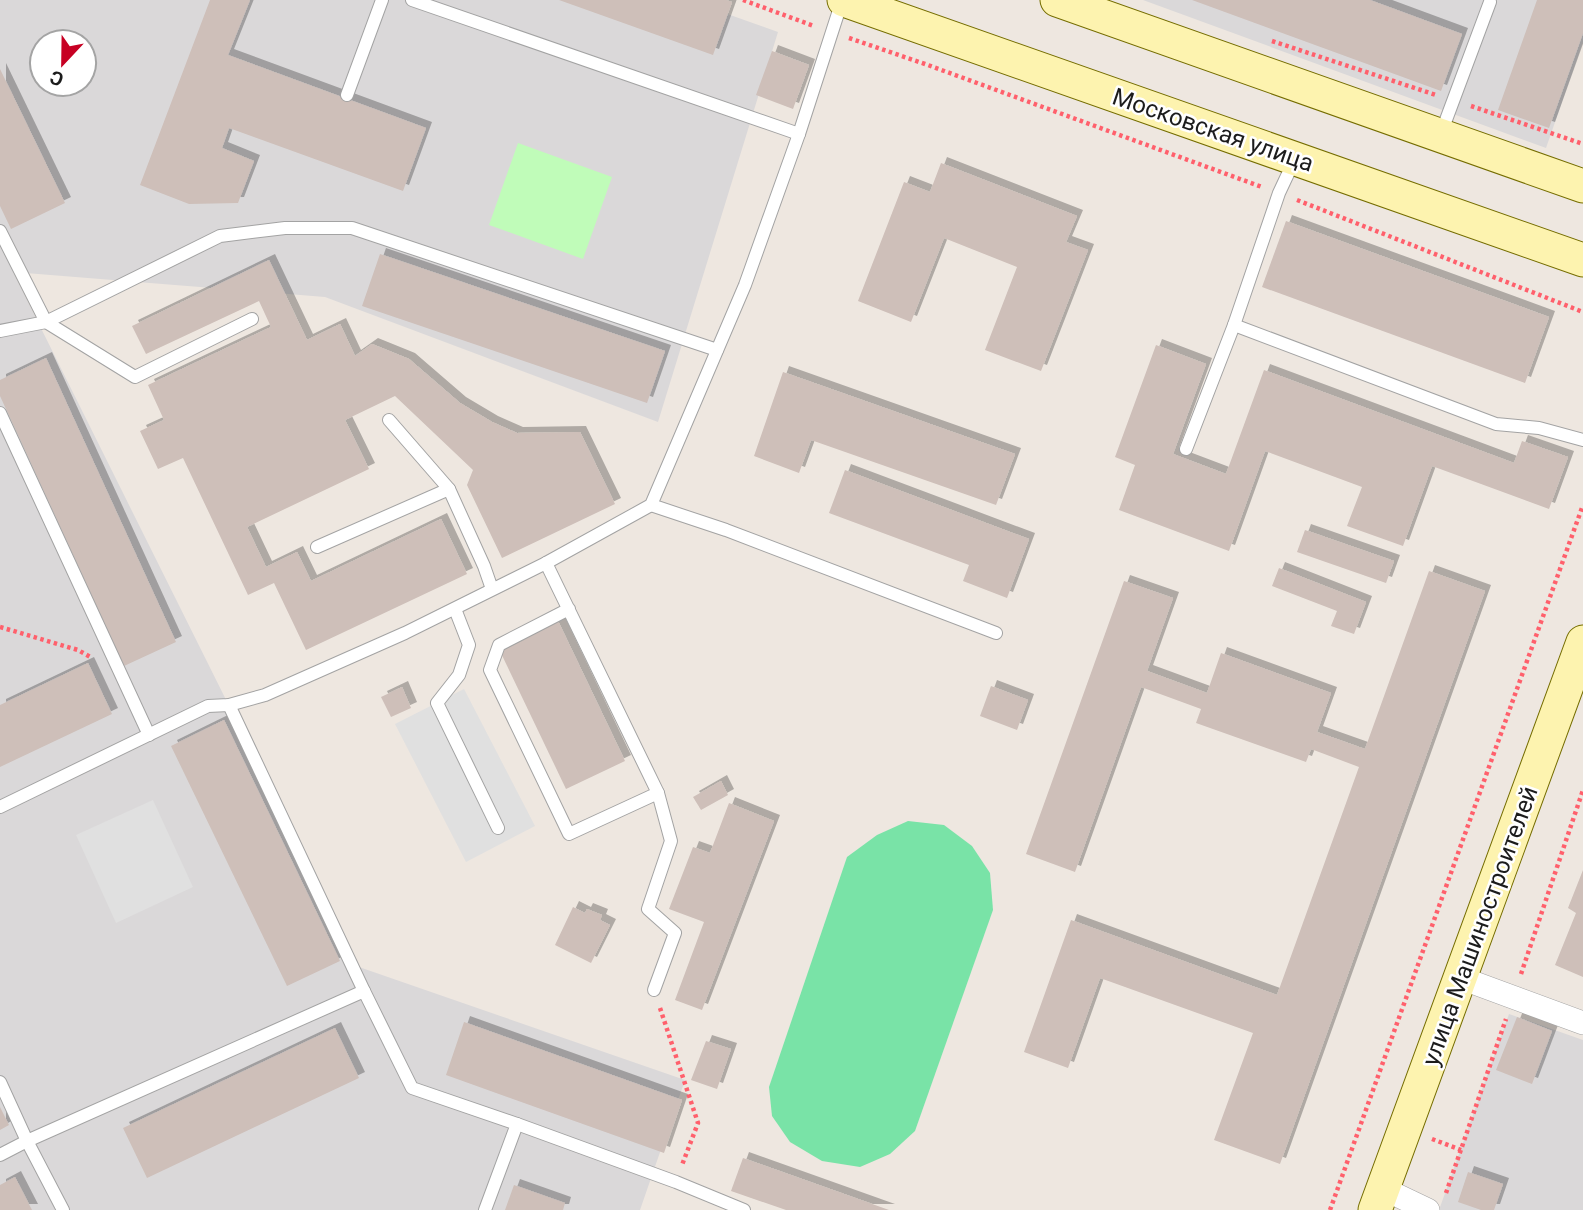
<svg xmlns="http://www.w3.org/2000/svg" width="1583" height="1210" viewBox="0 0 1583 1210" font-family="Roboto,sans-serif">
<style>
.residential{fill:#dad8d9;fill-rule:evenodd}
.park{fill:#c0fcb9}
.pitch{fill:#79e3a7}
.parking{fill:#e0e0e0}
.building{fill:#cebfb9;filter:url(#shadow)}
.lines{fill:none;stroke-linecap:round;stroke-linejoin:round}
.lane-casing{stroke:#a3a3a3;stroke-width:14}
.street-casing{stroke:#a3a3a3;stroke-width:24}
.secondary-casing{stroke:#756d00;stroke-width:35}
.path{stroke:#ff606c;stroke-width:4.5;stroke-dasharray:3.5 3.5;stroke-linecap:butt}
.lane{stroke:#fff;stroke-width:12}
.street{stroke:#fff;stroke-width:23}
.secondary{stroke:#fdf3af;stroke-width:33}
.labels{text-anchor:middle;stroke-width:5;stroke-linejoin:round;paint-order:stroke}
.street-label{font-size:24px;fill:#1c1c1c;stroke:#fff}
</style>
<defs>
<filter id="shadow"><feDropShadow dx="6" dy="-6" stdDeviation="0" flood-color="#0004"/></filter>
</defs>
<rect width="100%" height="100%" fill="#eee7e0"/>
<g class="residential">
<path d="M 0,0 L 688,0 L 778,32 L 658,422 L 325,297 L 13,272 L 359,967 L 685,1080 L 640,1210 L 0,1210 ZM 42,42 L 84,42 L 84,84 L 42,84 Z"/>
<polygon points="1143,0 1583,0 1583,42 1546,148"/>
<polygon points="1509,1014 1583,1040 1583,1210 1439,1210"/>
</g>
<polygon class="park" points="518,143 612,177 583,259 489,225"/>
<polygon class="pitch" points="908,821 944,825 972,846 990,873 993,910 915,1131 890,1154 860,1167 822,1161 790,1142 772,1116 769,1087 847,857 877,835"/>
<g class="parking">
<polygon points="464,689 535,826 466,862 395,724"/>
<polygon points="153,800 193,887 116,923 76,835"/>
</g>
<g class="building">
<polygon points="210,0 250,0 228,55 426,128 403,191 229,128 222,148 254,161 238,203 189,204 140,185"/>
<polygon points="559,0 726,0 732,2 713,55"/>
<polygon points="1192,0 1370,0 1462,34 1441,91"/>
<polygon points="1537,0 1583,0 1583,33 1549,128 1498,110"/>
<polygon points="772,51 809,65 793,109 756,95"/>
<polygon points="0,69 65,203 11,229 0,206"/>
<polygon points="941,163 1077,216 1066,242 1088,250 1041,371 985,350 1017,267 944,238 911,322 858,301 904,182 930,192"/>
<polygon points="1286,221 1549,317 1525,383 1262,287"/>
<polygon points="380,254 665,351 647,403 362,306"/>
<polygon points="269,260 307,340 340,324 355,356 372,344 409,359 460,403 492,422 517,433 580,432 615,504 502,558 467,485 473,470 395,396 345,420 369,469 247,527 266,567 297,552 311,581 441,519 467,574 306,650 274,583 248,595 183,458 158,469 140,431 164,420 148,385 271,327 259,301 146,354 132,326"/>
<polygon points="1156,345 1206,364 1173,454 1226,474 1264,370 1514,463 1522,441 1568,457 1549,509 1432,466 1403,546 1347,526 1362,487 1265,451 1229,551 1119,510 1135,465 1115,457"/>
<polygon points="46,358 176,642 124,666 0,396 0,380"/>
<polygon points="783,372 1015,454 996,505 811,440 799,473 754,456"/>
<polygon points="845,470 1029,539 1007,598 963,581 969,565 829,513"/>
<polygon points="1305,530 1394,561 1386,583 1297,552"/>
<polygon points="1279,568 1366,602 1354,634 1331,626 1337,611 1272,586"/>
<polygon points="1429,571 1485,591 1280,1164 1214,1140 1253,1033 1100,978 1068,1068 1024,1052 1071,920 1277,995 1359,767 1311,749 1306,762 1196,723 1201,709 1141,687 1075,872 1026,854 1124,581 1173,598 1147,671 1207,693 1221,653 1331,693 1317,732 1365,749"/>
<polygon points="558,621 625,761 566,789 499,649"/>
<polygon points="88,663 112,714 0,767 0,705"/>
<polygon points="991,686 1028,700 1017,730 980,716"/>
<polygon points="402,687 411,708 391,717 381,697"/>
<polygon points="224,720 340,961 287,986 171,746"/>
<polygon points="721,781 728,795 701,810 693,797"/>
<polygon points="729,803 774,821 702,1010 675,1000 704,922 669,909 693,847 710,853"/>
<polygon points="1583,870 1583,977 1555,965 1576,913 1568,908"/>
<polygon points="573,907 585,913 587,909 602,915 600,920 610,925 591,963 555,945"/>
<polygon points="1517,1017 1552,1031 1532,1084 1496,1070"/>
<polygon points="464,1022 682,1100 664,1153 446,1075"/>
<polygon points="335,1028 359,1078 147,1178 123,1128"/>
<polygon points="706,1041 731,1049 717,1089 691,1080"/>
<polygon points="0,1107 9,1125 0,1130"/>
<polygon points="743,1158 889,1210 786,1210 731,1191"/>
<polygon points="1468,1172 1503,1184 1494,1210 1481,1210 1458,1202"/>
<polygon points="15,1177 32,1210 0,1210 0,1185"/>
<polygon points="514,1185 565,1203 563,1210 505,1210"/>
</g>
<g class="lines">
<defs>
<g id="lane">
<polyline points="412,0 799,134"/>
<polyline points="347,95 382,0"/>
<polyline points="1440,136 1490,2"/>
<polyline points="0,231 46,322 135,377 252,319"/>
<polyline points="1234,325 1496,424 1539,428 1583,440"/>
<polyline points="0,331 46,322 220,236 285,228 352,228 717,350"/>
<polyline points="0,413 149,735"/>
<polyline points="389,420 449,489 484,566 492,589"/>
<polyline points="1186,449 1234,325 1279,193 1294,161"/>
<polyline points="651,505 726,530 996,633"/>
<polyline points="317,547 449,489"/>
<polyline points="546,563 658,793 569,834 490,670 499,645 569,609"/>
<polyline points="455,609 469,645 459,675 437,703 498,828"/>
<polyline points="229,705 364,991"/>
<polyline points="0,807 208,706 229,705 265,695 405,633 546,563 651,505 745,285 799,134 842,1"/>
<polyline points="654,990 675,933 648,909 671,841 658,793"/>
<polyline points="0,1082 27,1141 63,1210"/>
<polyline points="517,1124 676,1182 744,1210"/>
<polyline points="0,1155 27,1141 364,991 412,1088 517,1124 485,1210"/>
</g>
<g id="street">
<polyline points="1461,978 1583,1023"/>
<polyline points="1382,1188 1428,1210"/>
</g>
<g id="secondary">
<polyline points="844,0 1583,260"/>
<polyline points="1057,0 1583,186"/>
<polyline points="1375,1210 1583,642"/>
</g>
</defs>
<use href="#lane" class="lane-casing"/>
<use href="#street" class="street-casing"/>
<use href="#secondary" class="secondary-casing"/>
<g class="path">
<polyline points="743,0 814,26"/>
<polyline points="849,38 925,64 1262,187"/>
<polyline points="1272,41 1436,95"/>
<polyline points="1471,106 1583,144"/>
<polyline points="1297,200 1583,312"/>
<polyline points="0,627 78,650 92,658"/>
<polyline points="1521,974 1583,790"/>
<polyline points="660,1008 698,1123 682,1165"/>
<polyline points="1432,1139 1461,1150"/>
<polyline points="1446,1193 1506,1019"/>
<polyline points="1330,1210 1583,505"/>
</g>
<use href="#lane" class="lane"/>
<use href="#street" class="street"/>
<use href="#secondary" class="secondary"/>
</g>
<g class="labels">
<g class="street-label">
<text transform="translate(1213 130) rotate(19)" y="8">Московская улица</text>
<text transform="translate(1480 926) rotate(-70)" y="8">улица Машиностроителей</text>
</g>
</g>
<g transform="translate(63 63) rotate(202)"><circle r="33" fill="#ffffff" stroke="#a4a4a4" stroke-width="2"/>
<path d="M0-5L12 26L0 18L-12 26Z" fill="#c70023"/>
<text y="-10" font-size="19" font-weight="bold" text-anchor="middle" fill="#1c1c1c">С</text>
</g>
</svg>
